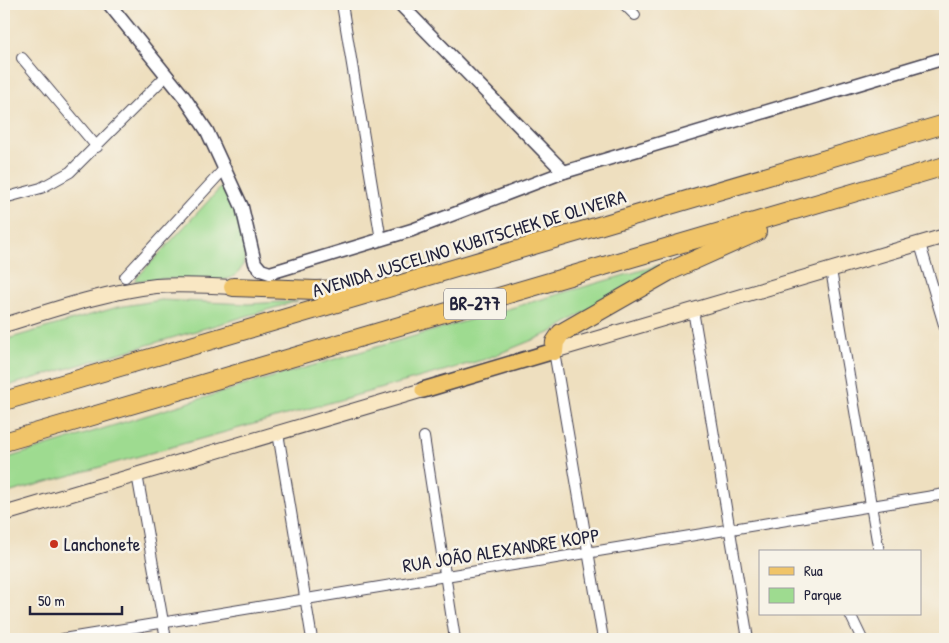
<svg xmlns="http://www.w3.org/2000/svg" width="949" height="643" viewBox="0 0 949 643" font-family="'Patrick Hand',sans-serif">
<style>
.green{fill:#9edb90;stroke:#607e66}
.lines{fill:none;stroke-linecap:round;stroke-linejoin:round}
.minor-casing{stroke:#413e4f;stroke-width:12}
.tertiary-casing{stroke:#413e4f;stroke-width:15}
.secondary-casing{stroke:#413e4f;stroke-width:16}
.primary-casing{stroke:#413e4f;stroke-width:18}
.motorway-casing{stroke:#413e4f;stroke-width:20}
.minor{stroke:#fff;stroke-width:10}
.tertiary{stroke:#fff;stroke-width:12}
.secondary{stroke:#f9e7c3;stroke-width:14}
.primary{stroke:#f0c469;stroke-width:15}
.motorway{stroke:#f0c469;stroke-width:18}
.poi-dot{fill:#c8321e;stroke:#f7f3e8;stroke-width:2}
.labels{text-anchor:middle;stroke-width:5;stroke-linejoin:round;paint-order:stroke}
.shield{fill:#f7f3e8;stroke:#62616f;stroke-width:1}
.shield-label{font-size:18px;font-weight:bold;fill:#22223b}
.street-label{font-size:19px;fill:#22223b;stroke:#f7f3e8}
.poi-label{font-size:19px;fill:#22223b;stroke:#f7f3e8;text-anchor:start}
</style>
<rect width="100%" height="100%" fill="#f7f3e8"/>
<filter id="ink" filterUnits="userSpaceOnUse"><feTurbulence type="fractalNoise" baseFrequency=".02" numOctaves="2"/><feDisplacementMap in="SourceGraphic" scale="10" xChannelSelector="R" yChannelSelector="G"/><feConvolveMatrix kernelMatrix="1 2 1 2 8 2 1 2 1" color-interpolation-filters="sRGB"/></filter>
<filter id="wash" filterUnits="userSpaceOnUse"><feTurbulence type="fractalNoise" baseFrequency=".0096" numOctaves="4" result="noise"/><feDisplacementMap in="SourceGraphic" scale="20" xChannelSelector="R" yChannelSelector="G"/><feGaussianBlur stdDeviation="1.12" result="paint"/><feColorMatrix in="noise" values="0 0 0 0 0 0 0 0 0 0 0 0 0 0 0 0 0 1.4 0 .05"/><feComposite in="paint" operator="in"/></filter>
<g filter="url(#wash)">
<rect width="100%" height="100%" fill="#eedfbf"/>
<g class="green">
<path d="M 225,183 C 236,207 265,273 223,280 C 212,282 199,279 188,279 C 169,278 152,279 134,281 Z"/>
<polygon points="663,264 552,332 486,359 4,494 4,459 249,384"/>
<polygon points="161,300 248,304 298,301 4,387 4,340 118,307"/>
</g>
</g>
<g filter="url(#ink)">
<g class="lines">
<defs>
<g id="minor">
<polyline points="342,4 381,240"/>
<polyline points="624,4 635,15"/>
<polyline points="22,58 97,147"/>
<polyline points="4,198 41,188 70,172 167,75"/>
<polyline points="920,244 945,328"/>
<polyline points="831,270 879,552"/>
<polyline points="125,277 225,168"/>
<polyline points="693,310 748,639"/>
<polyline points="554,351 603,639"/>
<polyline points="278,433 312,639"/>
<polyline points="424,437 455,639"/>
<polyline points="137,474 166,639"/>
<polyline points="850,614 862,639"/>
<polyline points="63,639 945,494"/>
</g>
<g id="tertiary">
<polyline points="109,4 184,97 207,131 242,207 255,263 261,270 270,273 412,230 564,172 945,58"/>
<polyline points="400,4 564,172"/>
</g>
<g id="secondary">
<path d="M 4,325 C 53,310 104,292 156,286 C 181,284 207,286 233,287"/>
<polyline points="554,351 945,236"/>
<polyline points="4,514 423,390"/>
</g>
<polyline id="primary" points="423,390 554,351"/>
<g id="motorway">
<polyline points="233,287 316,290 364,288"/>
<polyline points="554,351 555,342 561,333 668,272 757,232"/>
<polyline points="4,401 945,124"/>
<polyline points="4,442 945,166"/>
</g>
</defs>
<use href="#minor" class="minor-casing"/>
<use href="#tertiary" class="tertiary-casing"/>
<use href="#secondary" class="secondary-casing"/>
<use href="#primary" class="primary-casing"/>
<use href="#motorway" class="motorway-casing"/>
<use href="#minor" class="minor"/>
<use href="#tertiary" class="tertiary"/>
<use href="#secondary" class="secondary"/>
<use href="#primary" class="primary"/>
<use href="#motorway" class="motorway"/>
</g>
</g>
<circle class="poi-dot" cx="54" cy="544" r="5"/>
<g class="labels">
<rect class="shield" x="444" y="288.5" width="62" height="31" rx="4"/>
<g class="shield-label">
<text x="475" y="310">BR-277</text>
</g>
<g class="street-label">
<text transform="translate(469 243) rotate(-17)" y="7">AVENIDA JUSCELINO KUBITSCHEK DE OLIVEIRA</text>
<text transform="translate(501 550) rotate(-9)" y="7">RUA JOÃO ALEXANDRE KOPP</text>
</g>
<g class="poi-label">
<text x="64" y="551">Lanchonete</text>
</g>
</g>
<rect width="949" height="643" fill="none" stroke="#f7f3e8" stroke-width="20"/>
<rect x="759" y="550" width="162" height="65" fill="#f7f3e8" stroke="#a29fa3"/>
<rect x="769" y="567" width="25" height="8" fill="#f0c469" stroke="#a29fa3"/>
<text x="804" y="576" font-size="15" fill="#22223b">Rua</text>
<rect x="769" y="588" width="25" height="15" fill="#9edb90" stroke="#a29fa3"/>
<text x="804" y="600" font-size="15" fill="#22223b">Parque</text>
<path d="M30 606v8h92v-8" fill="none" stroke="#22223b" stroke-width="2.5"/>
<text x="38" y="606" font-size="15" fill="#22223b" stroke="#f7f3e8" stroke-width="4" paint-order="stroke">50 m</text>
</svg>
